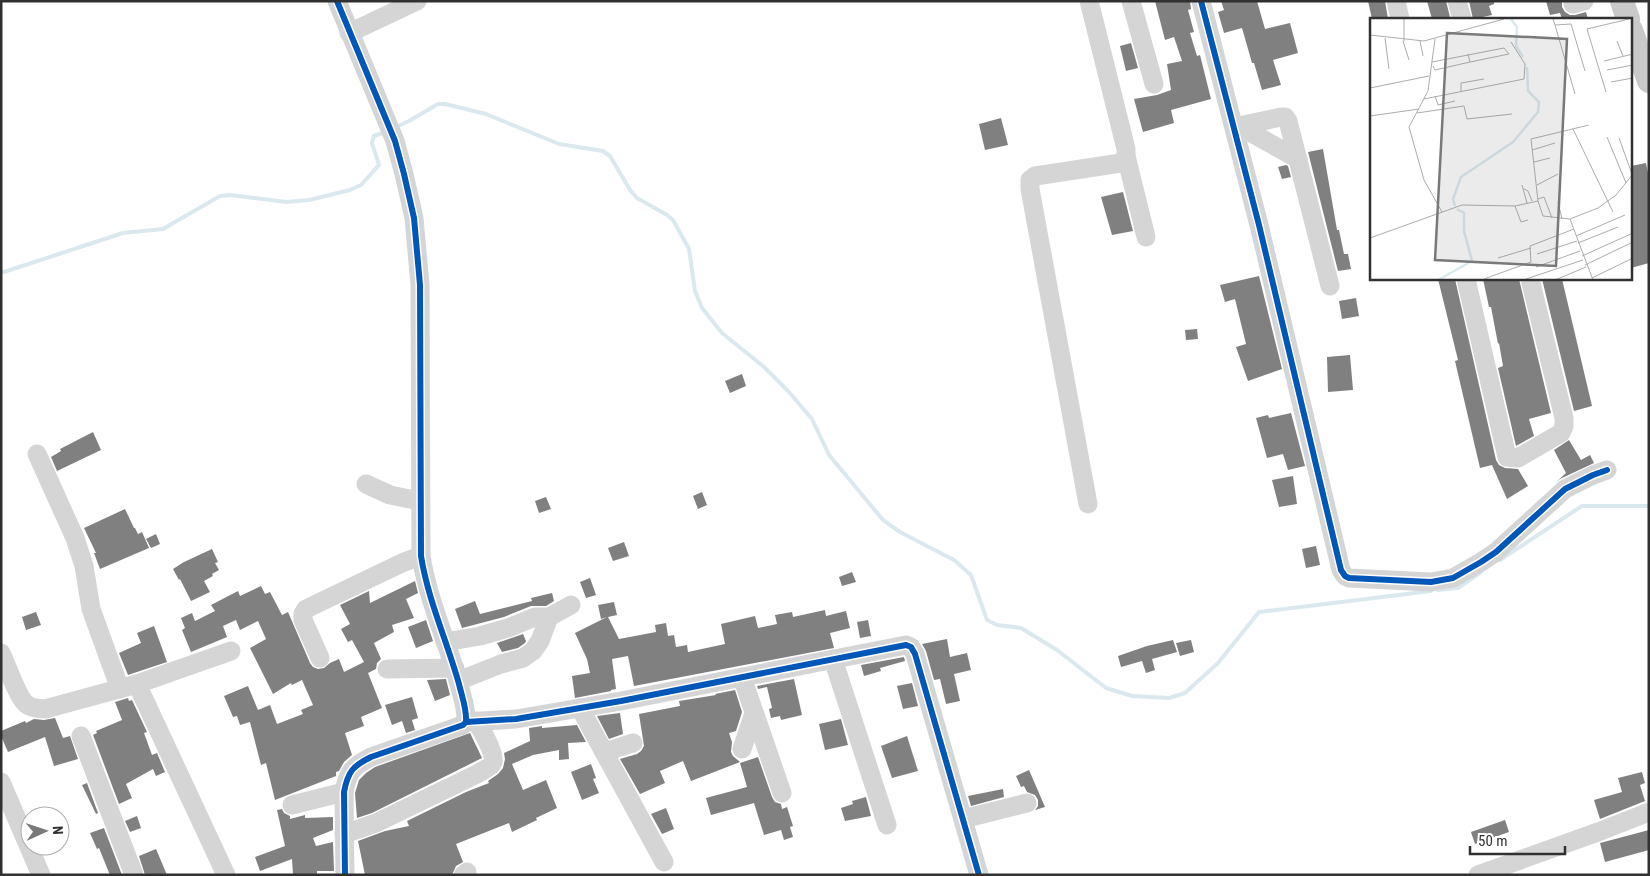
<svg xmlns="http://www.w3.org/2000/svg" width="1650" height="876" viewBox="0 0 1650 876" font-family="'Roboto Condensed',sans-serif">
<style>
.lines{fill:none;stroke-linecap:round;stroke-linejoin:round}
.stream{stroke:#dbe9ef;stroke-width:4}
.building{fill:#808080}
.minor{stroke:#d5d5d5;stroke-width:19}
.major{stroke:#c9c9c9;stroke-width:24}
.cycleway-casing{stroke:#fff;stroke-width:9}
.cycleway{stroke:#0057b8;stroke-width:6}
.inset-river{fill:none;stroke:#dbe9ef;stroke-width:2.5}
.inset-road{fill:none;stroke:#adadad;stroke-width:1}
.view{fill:#797979;fill-opacity:0.15;stroke:#797979;stroke-width:2.5}
.inset-edge{fill:none;stroke:#313131;stroke-width:2.5}
</style>
<rect width="100%" height="100%" fill="#fff"/>
<g class="lines">
<g class="stream">
<polyline points="396,127 409,121 438,104 445,104 486,114 559,144 603,151 610,156 630,190 637,198 667,215 673,220 689,249 695,291 702,308 722,333 764,367 789,392 812,419 829,455 883,520 900,532 954,560 971,575 987,620 997,625 1021,628 1057,650 1106,688 1132,696 1169,698 1185,693 1218,663 1259,612 1431,591"/>
<polyline points="1,271 4,272 123,233 163,229 220,196 230,195 286,202 309,200 350,190 361,185 379,165 372,143 374,136 385,132"/>
<polyline points="1500,560 1582,506 1649,506"/>
<polyline points="1438,590 1458,588 1481,572"/>
</g>
</g>
<g class="building">
<polygon points="1155,1 1190,1 1191,9 1188,10 1194,32 1190,33 1197,56 1200,55 1211,99 1171,110 1174,123 1143,132 1134,99 1157,95 1171,90 1167,64 1182,61 1174,37 1165,40"/>
<polygon points="1221,1 1257,1 1265,29 1290,23 1298,53 1273,60 1281,85 1262,90 1254,63 1252,63 1242,28 1224,33 1218,12 1224,10"/>
<polygon points="1368,1 1385,1 1388,19 1372,19"/>
<polygon points="1427,1 1446,1 1450,17 1443,19 1432,19"/>
<polygon points="1469,1 1494,1 1494,4 1489,6 1492,15 1473,19"/>
<polygon points="1546,1 1562,1 1562,7 1565,12 1570,15 1575,15 1586,12 1588,19 1562,19 1560,13 1550,15"/>
<polygon points="1131,43 1138,68 1126,71 1120,46"/>
<polygon points="1001,118 1008,145 985,150 979,124"/>
<polygon points="1323,149 1337,230 1339,230 1344,254 1348,254 1351,269 1338,271 1308,152"/>
<polygon points="1646,163 1649,178 1649,263 1631,268 1631,166"/>
<polygon points="1286,165 1288,166 1291,177 1282,179 1278,167"/>
<polygon points="1123,192 1133,231 1112,235 1101,197"/>
<polygon points="1259,276 1282,369 1248,381 1236,347 1246,344 1235,299 1225,302 1220,285"/>
<polygon points="1438,279 1455,279 1496,460 1499,465 1505,468 1518,469 1528,486 1507,499 1492,465 1480,468 1455,361 1458,360"/>
<polygon points="1483,279 1519,279 1551,413 1529,419 1534,436 1516,446 1498,368 1503,366 1499,343 1498,344 1491,307 1489,307"/>
<polygon points="1542,279 1562,279 1592,406 1574,411"/>
<polygon points="1356,298 1359,316 1342,319 1339,301"/>
<polygon points="1197,329 1198,339 1186,340 1185,330"/>
<polygon points="1350,355 1353,390 1328,392 1327,357"/>
<polygon points="742,374 746,386 730,393 725,381"/>
<polygon points="1291,413 1305,466 1288,470 1283,454 1267,458 1256,418 1268,415 1269,418"/>
<polygon points="93,432 101,450 57,471 51,457 61,451 60,449"/>
<polygon points="1569,440 1581,460 1590,455 1594,463 1560,479 1555,483 1566,473 1554,450"/>
<polygon points="1293,476 1297,504 1279,507 1272,480"/>
<polygon points="702,492 707,505 698,509 693,496"/>
<polygon points="546,497 551,509 539,513 535,501"/>
<polygon points="125,509 134,528 135,528 138,534 142,532 149,548 100,569 94,553 96,553 84,528"/>
<polygon points="156,534 160,544 151,548 146,539"/>
<polygon points="624,542 629,556 613,561 608,548"/>
<polygon points="1316,546 1320,565 1306,568 1302,549"/>
<polygon points="212,549 218,562 215,563 219,570 212,574 213,576 204,581 210,592 191,601 180,579 179,580 173,569 184,562"/>
<polygon points="852,572 856,582 842,586 839,577"/>
<polygon points="590,578 596,595 586,598 580,582"/>
<polygon points="415,581 418,593 406,599 414,618 392,625 394,632 374,643 381,659 377,663 376,669 368,673 382,708 361,717 364,726 345,733 352,755 344,762 339,771 336,772 336,776 275,800 266,763 261,765 250,722 240,725 237,716 233,717 224,696 248,686 258,710 270,705 277,724 303,714 301,710 313,705 302,680 292,685 291,683 273,694 250,648 266,639 258,621 240,630 236,620 223,626 227,637 191,652 182,630 185,628 181,618 192,613 195,621 215,611 211,605 238,591 240,596 261,586 265,594 270,592 282,615 288,612 310,663 313,667 318,669 324,668 330,663 339,659 344,672 364,662 352,640 348,642 341,629 350,624 340,605 369,591 370,603"/>
<polygon points="552,593 554,601 546,606 531,606 504,617 462,628 455,609 475,601 480,614 532,601 531,598"/>
<polygon points="614,602 617,615 608,617 619,639 656,632 655,625 666,623 668,636 674,635 676,647 687,645 688,652 725,644 721,624 755,616 758,628 777,624 775,615 792,612 793,617 825,610 826,616 846,611 850,628 830,633 834,648 634,686 628,656 612,659 616,689 611,690 611,691 575,698 572,676 590,673 587,659 575,633 607,617 601,619 598,605"/>
<polygon points="36,612 41,625 26,630 22,617"/>
<polygon points="426,620 433,641 416,648 408,627"/>
<polygon points="868,620 871,636 860,638 857,622"/>
<polygon points="154,626 167,662 128,675 119,653 141,643 137,633"/>
<polygon points="523,634 526,641 525,643 518,648 502,652 497,643"/>
<polygon points="947,639 950,657 967,653 971,670 954,674 960,701 946,704 940,679 934,680 926,651 922,644"/>
<polygon points="1173,640 1177,652 1152,659 1155,670 1146,673 1142,661 1121,667 1118,656 1147,646"/>
<polygon points="1191,640 1194,652 1180,656 1176,643"/>
<polygon points="904,657 905,661 880,668 881,671 864,676 861,665"/>
<polygon points="446,679 450,695 435,701 427,680"/>
<polygon points="794,679 802,715 781,720 780,716 771,718 769,709 772,708 767,687 758,689 757,686"/>
<polygon points="912,683 918,706 903,709 897,686"/>
<polygon points="735,690 742,712 736,731 729,733 732,742 731,752 733,756 740,762 691,781 683,761 660,771 665,783 640,794 620,759 637,754 641,751 644,746 639,714 680,706 679,701 716,695 715,694"/>
<polygon points="412,697 418,718 412,720 415,730 406,733 402,721 392,725 385,705"/>
<polygon points="128,698 129,701 132,700 147,732 144,733 152,755 157,753 165,772 156,776 153,769 126,784 132,798 119,804 93,735 97,733 96,731 122,720 115,702"/>
<polygon points="620,713 623,734 609,739 597,716"/>
<polygon points="55,718 63,738 70,736 78,759 54,766 45,737 8,752 1,736 1,731 25,721 26,723 34,719 44,720"/>
<polygon points="841,719 848,745 825,750 819,724"/>
<polygon points="577,725 586,742 568,743 569,759 559,760 559,750 533,755 512,764 523,790 546,780 557,808 536,818 537,820 512,832 509,823 456,844 463,862 456,866 452,875 365,875 358,841 385,831 409,826 407,821 466,792 489,783 488,781 498,774 503,768 505,759 504,753 530,741 529,728 542,726 542,728"/>
<polygon points="470,733 482,758 372,813 357,818 355,793 359,780 366,773 375,767"/>
<polygon points="907,736 918,771 892,778 881,746"/>
<polygon points="758,757 772,797 775,802 781,804 782,809 787,807 793,826 790,827 793,837 784,840 781,830 764,835 754,803 711,815 706,798 747,787 740,763"/>
<polygon points="591,764 596,778 593,779 599,793 582,800 571,772"/>
<polygon points="1029,770 1045,807 1035,810 1038,806 1038,800 1035,795 1027,792 1024,786 1021,787 1016,776"/>
<polygon points="1642,772 1645,783 1640,785 1645,801 1600,819 1594,800 1622,792 1618,778"/>
<polygon points="87,783 98,813 96,814 82,785"/>
<polygon points="1003,789 1004,797 971,806 968,796"/>
<polygon points="866,797 871,816 845,821 841,808 853,804 852,801"/>
<polygon points="666,808 674,829 662,834 651,814"/>
<polygon points="282,809 284,813 290,816 290,819 305,815 305,818 333,817 333,830 313,838 316,846 333,842 334,871 317,871 317,875 293,875 292,859 260,871 255,857 285,846 277,810"/>
<polygon points="137,816 141,828 130,832 125,821"/>
<polygon points="1505,820 1509,832 1475,844 1471,832"/>
<polygon points="104,828 122,875 110,875 99,848 97,849 90,833"/>
<polygon points="1649,830 1649,850 1605,862 1600,843"/>
<polygon points="156,849 167,875 145,875 139,856"/>
</g>
<g class="lines">
<g class="minor">
<path d="M 337,1 L 395,141 L 404,174 L 414,218 L 420,285 L 421,556 C 428,600 447,641 459,684 C 462,697 467,709 466,722"/>
<polyline points="1131,1 1154,84"/>
<polyline points="1201,1 1259,225 1341,570 1345,576 1349,578 1431,582 1453,578 1481,562 1496,552 1565,489 1593,475 1607,470"/>
<polyline points="1396,1 1400,19"/>
<polyline points="1457,1 1462,19"/>
<polyline points="1573,4 1584,1"/>
<polyline points="349,33 417,1"/>
<polyline points="1239,126 1298,159"/>
<polyline points="1234,127 1281,117 1285,117 1288,121 1330,286"/>
<polyline points="1126,156 1146,237"/>
<polyline points="1466,279 1507,457 1518,458 1561,433 1564,426 1564,418 1530,279"/>
<polyline points="37,454 75,538 84,566 91,609 120,689"/>
<polyline points="366,484 390,495 420,501"/>
<polyline points="1088,504 1030,189 1030,180 1035,176 1121,163 1126,156 1126,149 1089,1"/>
<polyline points="445,642 480,636 508,628 535,617 549,617 571,605"/>
<path d="M 1,653 C 7,665 17,696 26,704 C 32,709 38,708 45,709 L 137,684 L 226,875"/>
<polyline points="320,658 303,620 303,614 306,609 404,562 421,556"/>
<polyline points="833,659 887,825"/>
<polyline points="387,669 455,668"/>
<polyline points="742,677 782,793"/>
<polyline points="458,681 501,664 523,658 533,651 540,641 549,617"/>
<polyline points="137,684 231,651"/>
<polyline points="580,708 664,862"/>
<polyline points="81,736 134,875"/>
<polyline points="742,749 754,713"/>
<polyline points="604,752 633,743"/>
<polyline points="1,782 41,875"/>
<polyline points="292,805 344,792"/>
<polyline points="963,819 1027,803"/>
<path d="M 344,834 L 376,823 L 477,774 C 482,771 491,767 493,762 C 496,754 481,729 476,721"/>
<path d="M 345,875 L 344,792 C 348,771 353,766 371,757 L 463,725 L 466,722 L 516,719 L 621,701 L 906,645 L 911,647 L 915,654 L 979,875"/>
<polyline points="463,875 467,872"/>
<polyline points="1478,875 1598,832 1649,812"/>
</g>
<g class="major">
<polyline points="1622,1 1628,19"/>
<polyline points="1631,30 1649,81"/>
</g>
<defs>
<g id="cycleway">
<path d="M 337,1 L 395,141 L 404,174 L 414,218 L 420,285 L 421,556 C 428,600 447,641 459,684 C 462,697 467,709 466,722"/>
<polyline points="1201,1 1259,225 1341,570 1345,576 1349,578 1431,582 1453,578 1481,562 1496,552 1565,489 1593,475 1607,470"/>
<path d="M 345,875 L 344,792 C 348,771 353,766 371,757 L 463,725 L 466,722 L 516,719 L 621,701 L 906,645 L 911,647 L 915,654 L 979,875"/>
</g>
</defs>
<use href="#cycleway" class="cycleway-casing"/>
<use href="#cycleway" class="cycleway"/>
</g>
<g transform="translate(1370 18)">
<rect width="262" height="262" fill="#fff"/>
<path class="inset-river" d="M 141,1 L 147,9 L 146,28 L 153,39M 85,188 L 83,181 L 91,159 L 143,124 L 168,94 L 169,84 L 158,73 L 157,49M 68,262 L 102,243 L 94,213 L 94,195 L 87,191"/>
<path class="inset-road" d="M 183,1 L 185,7 L 201,6 L 215,53M 185,7 L 205,76M 0,17 L 54,23 L 134,1M 15,20 L 19,51M 65,21 L 58,73 L 39,109 L 54,162 L 72,194M 33,23 L 39,42M 34,23 L 34,1M 50,23 L 53,38M 247,23 L 253,38M 234,43 L 263,36M 62,44 L 134,30 L 139,36 L 100,44M 63,48 L 65,52 L 100,44 L 98,36M 237,52 L 263,47M 241,64 L 263,60M 0,70 L 59,58M 91,73 L 91,65 L 114,61M 236,74 L 217,11 L 259,1M 65,78 L 68,87 L 85,83M 54,81 L 154,61 L 155,46 L 141,24M 47,95 L 94,88 L 97,101 L 142,96M 0,98 L 49,91M 219,107 L 161,121 L 168,183 L 173,198 L 200,201 L 228,190 L 246,177 L 263,156M 203,111 L 243,194M 237,119 L 256,165M 249,120 L 262,156M 162,132 L 185,125M 164,144 L 180,140M 152,167 L 157,185M 167,167 L 188,156M 154,171 L 158,173 L 162,183M 168,181 L 174,179 L 182,200M 188,184 L 192,201M 145,188 L 151,204 L 158,202M 200,201 L 223,262M 206,218 L 255,197M 0,220 L 92,187 L 145,188 L 168,183M 208,225 L 248,209M 167,236 L 207,223M 212,238 L 263,215M 128,240 L 161,230M 215,247 L 263,224M 166,249 L 210,233M 222,260 L 263,240M 114,261 L 161,244 L 160,228 L 204,211M 156,261 L 213,242M 185,262 L 216,249"/>
<path class="view" d="M 77,15 L 197,21 L 186,248 L 65,242 Z"/>
<rect width="262" height="262" class="inset-edge"/>
</g>
<rect width="1650" height="876" fill="none" stroke="#313131" stroke-width="5"/>
<g transform="translate(45 831) rotate(87)"><circle r="24" fill="#ffffff" stroke="#adadad"/>
<path d="M0-4L9 19L0 12L-9 19Z" fill="#797979"/>
<text y="-8" font-size="14" font-weight="bold" text-anchor="middle" fill="#313131">N</text>
</g>
<path d="M1470 846v8h95v-8" fill="none" stroke="#313131" stroke-width="2.5"/>
<text x="1478" y="846" font-size="15" fill="#313131" stroke="#ffffff" stroke-width="4" paint-order="stroke">50 m</text>
</svg>
